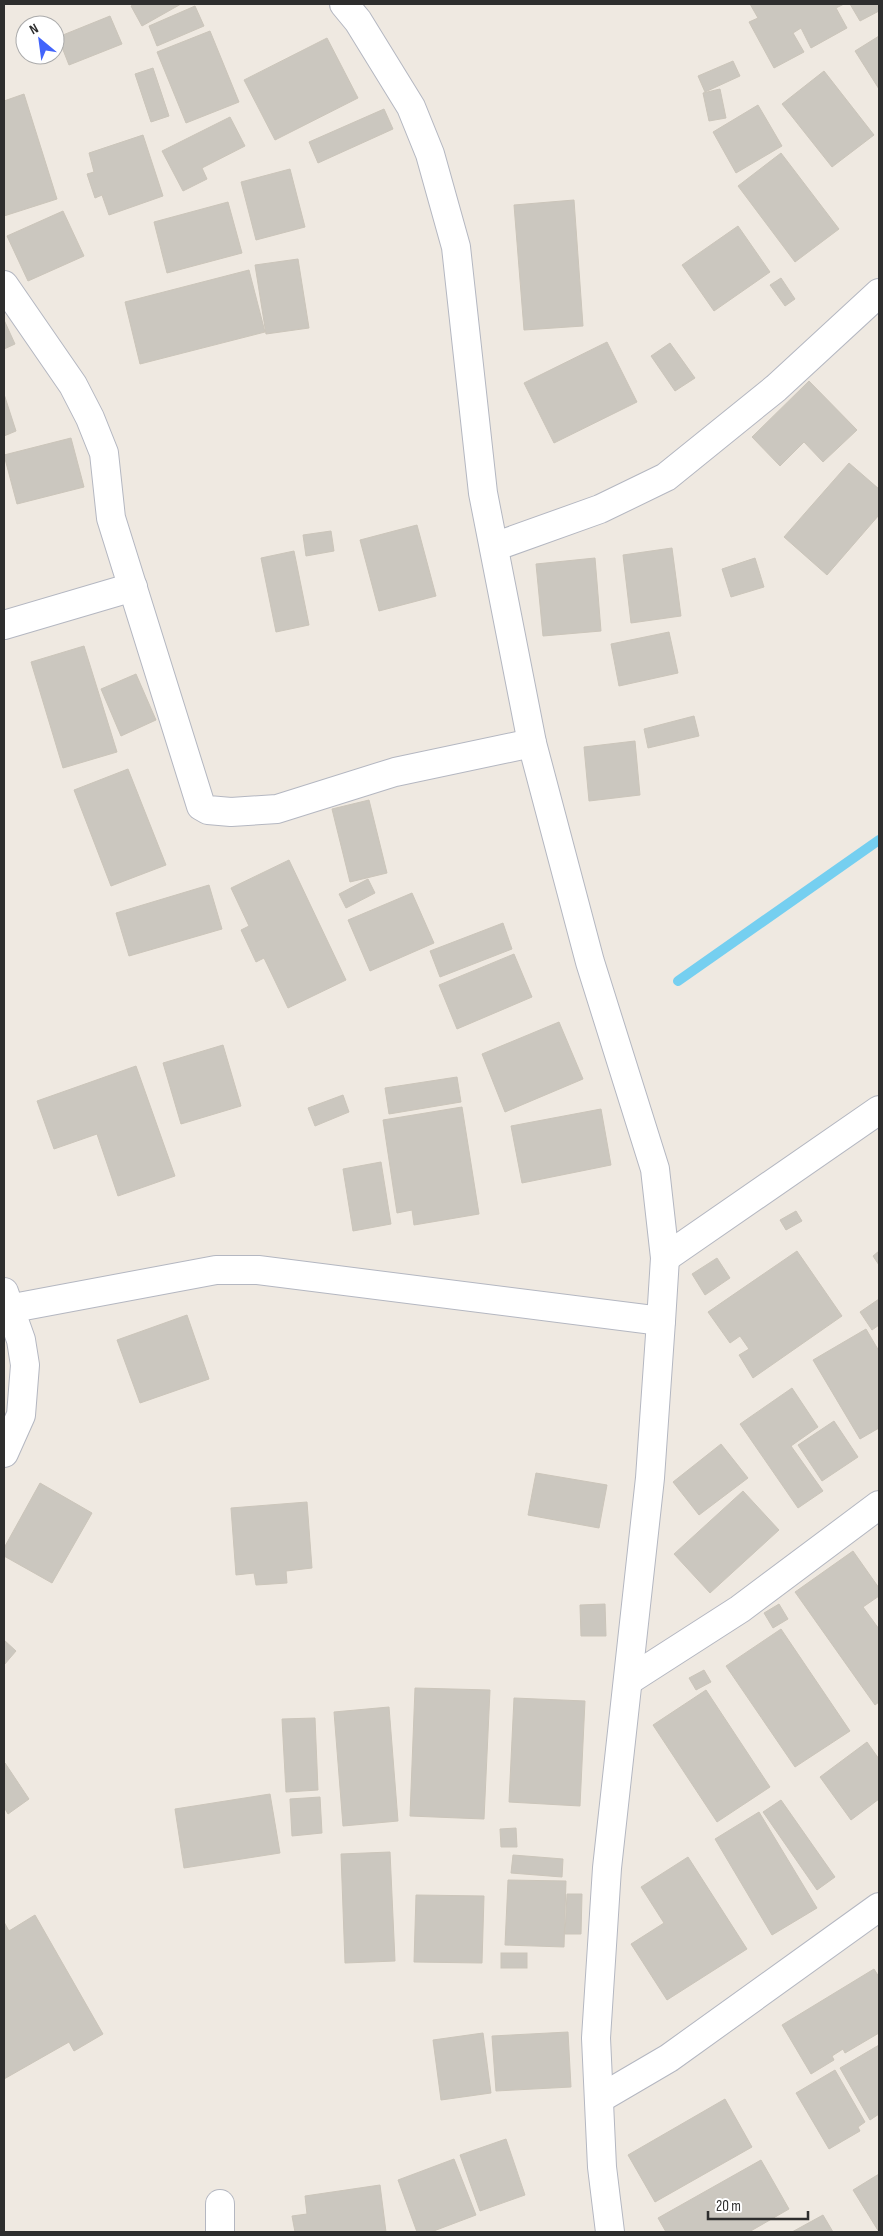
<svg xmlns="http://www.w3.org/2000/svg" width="883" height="2236" viewBox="0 0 883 2236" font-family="'Sofia Sans Condensed',sans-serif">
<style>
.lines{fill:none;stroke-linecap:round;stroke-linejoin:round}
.stream{stroke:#75cff0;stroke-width:10}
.building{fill:#cbc7bf;stroke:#cbc5ba}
.street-casing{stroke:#b4b7c1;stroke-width:30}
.street{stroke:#fff;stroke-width:28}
</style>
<rect width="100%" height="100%" fill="#efe9e1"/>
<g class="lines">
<polyline class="stream" points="678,981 879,840"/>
</g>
<g class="building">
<polygon points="135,4 181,4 142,26 131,6"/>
<polygon points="750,4 844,4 836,8 847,28 811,48 801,28 793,33 804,52 774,68 749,22 758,18"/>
<polygon points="850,4 879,4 879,11 860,21"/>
<polygon points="195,6 204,26 157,46 149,26"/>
<polygon points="110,16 122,44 69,65 58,37"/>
<polygon points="210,31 239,102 186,123 157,52"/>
<polygon points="879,36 879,89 855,51"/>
<polygon points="327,38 358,98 275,140 244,80"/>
<polygon points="733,61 740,76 705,92 698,76"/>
<polygon points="153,68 169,116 151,122 135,74"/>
<polygon points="824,71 874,135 832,167 782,104"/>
<polygon points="720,89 726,118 709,121 703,93"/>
<polygon points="24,94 57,199 4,216 4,101"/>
<polygon points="758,105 782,146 736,173 713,132"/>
<polygon points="384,109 393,129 318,163 309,142"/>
<polygon points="230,117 245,146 202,168 207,179 183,191 162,151"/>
<polygon points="143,135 163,196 109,215 102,195 95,198 87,174 94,172 89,153"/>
<polygon points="781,153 839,229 795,262 738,186"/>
<polygon points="290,169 305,227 256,240 241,182"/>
<polygon points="574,200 583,326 524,330 514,205"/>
<polygon points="228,202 242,253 167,273 154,222"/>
<polygon points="63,211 84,256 28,281 7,236"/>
<polygon points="738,226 770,272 714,311 682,265"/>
<polygon points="298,259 309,328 266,334 255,265"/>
<polygon points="249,270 265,332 140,364 125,302"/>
<polygon points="781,278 795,299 785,306 770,285"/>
<polygon points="4,320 15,344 4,349"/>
<polygon points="607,342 637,402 554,443 524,383"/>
<polygon points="670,343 695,378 675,391 651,356"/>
<polygon points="809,381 857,430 823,462 804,442 780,466 752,437"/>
<polygon points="4,394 16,431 4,436"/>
<polygon points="71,438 84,487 17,504 4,455"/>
<polygon points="849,463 879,489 879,515 827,575 784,537"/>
<polygon points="417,525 436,596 379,611 360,540"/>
<polygon points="331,531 334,551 306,556 303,535"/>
<polygon points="672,548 681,616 631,623 623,555"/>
<polygon points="294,551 309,625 276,632 261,558"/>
<polygon points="595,558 601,631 543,636 536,564"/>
<polygon points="755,558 764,587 731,597 722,569"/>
<polygon points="669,632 678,673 619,686 611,644"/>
<polygon points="84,646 117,752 63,768 31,662"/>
<polygon points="136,674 156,720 121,736 101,689"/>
<polygon points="694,716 699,736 648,748 644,729"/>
<polygon points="635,741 640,795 589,801 584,747"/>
<polygon points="128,769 166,865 111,886 74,790"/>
<polygon points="369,800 387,873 350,882 332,809"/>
<polygon points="289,860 346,980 288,1008 264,958 256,962 241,930 249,926 231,888"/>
<polygon points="368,879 375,893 346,908 339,894"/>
<polygon points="209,885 222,929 129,956 116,913"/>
<polygon points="412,893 434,943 370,971 348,920"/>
<polygon points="503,923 512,949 440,977 430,951"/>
<polygon points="514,954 532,997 457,1029 439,985"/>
<polygon points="559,1022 583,1079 505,1112 482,1054"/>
<polygon points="223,1045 241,1106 181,1124 163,1063"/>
<polygon points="136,1066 175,1176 118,1196 97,1134 54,1149 37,1101"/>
<polygon points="457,1077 461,1102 389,1114 385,1088"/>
<polygon points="343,1095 349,1112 315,1126 308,1108"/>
<polygon points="462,1107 479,1214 414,1225 412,1210 397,1213 383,1120"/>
<polygon points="601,1109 611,1165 522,1183 511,1126"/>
<polygon points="381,1162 391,1224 353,1231 343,1169"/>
<polygon points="796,1211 802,1221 786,1230 780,1220"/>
<polygon points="797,1251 842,1316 753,1378 739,1355 749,1349 740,1336 730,1343 708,1312"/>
<polygon points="879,1251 879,1265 873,1256"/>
<polygon points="717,1258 730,1278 705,1295 692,1274"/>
<polygon points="879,1299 879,1325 872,1330 860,1312"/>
<polygon points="187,1315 209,1379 140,1403 117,1340"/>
<polygon points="866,1329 879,1351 879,1428 860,1439 813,1360"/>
<polygon points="792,1388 818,1427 791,1446 823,1491 798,1508 740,1424"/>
<polygon points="834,1421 858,1457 822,1481 798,1445"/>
<polygon points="721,1444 748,1478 699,1515 673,1482"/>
<polygon points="536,1473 607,1485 599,1528 528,1515"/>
<polygon points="40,1483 92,1513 52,1583 4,1556 4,1548"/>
<polygon points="743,1491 779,1530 710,1593 674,1554"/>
<polygon points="307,1502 312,1568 286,1571 287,1583 256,1585 254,1573 236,1575 231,1508"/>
<polygon points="853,1551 879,1588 879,1596 863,1607 879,1629 879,1702 875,1705 795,1592"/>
<polygon points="605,1604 606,1636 581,1636 580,1605"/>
<polygon points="779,1604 788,1619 773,1628 764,1613"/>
<polygon points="781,1629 850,1731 795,1767 726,1666"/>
<polygon points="4,1640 16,1651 4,1665"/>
<polygon points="704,1670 711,1682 696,1690 689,1678"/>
<polygon points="415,1688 490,1690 484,1819 410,1816"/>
<polygon points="706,1690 770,1787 717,1822 653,1725"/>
<polygon points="514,1698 585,1701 580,1806 509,1802"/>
<polygon points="389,1707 398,1821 343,1826 334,1712"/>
<polygon points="315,1718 318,1790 286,1792 282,1719"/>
<polygon points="867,1742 879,1759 879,1799 851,1820 820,1777"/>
<polygon points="5,1763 29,1799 8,1814 4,1807"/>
<polygon points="270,1794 280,1853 184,1868 175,1809"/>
<polygon points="320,1797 322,1833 292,1836 290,1799"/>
<polygon points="781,1800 835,1877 817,1890 763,1812"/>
<polygon points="759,1812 817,1908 772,1935 715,1839"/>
<polygon points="516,1828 517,1847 501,1847 500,1829"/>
<polygon points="390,1852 395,1961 345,1963 341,1854"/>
<polygon points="513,1855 563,1859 562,1877 511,1873"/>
<polygon points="688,1857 747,1949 667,2000 631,1944 664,1923 641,1887"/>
<polygon points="508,1880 566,1881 564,1947 505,1945"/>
<polygon points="567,1894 582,1894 581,1934 565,1934"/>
<polygon points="416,1895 484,1896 482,1963 414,1962"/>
<polygon points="35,1915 103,2034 74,2051 69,2042 4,2079 4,1922 9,1931"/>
<rect x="501" y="1953" width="26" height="15"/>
<polygon points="874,1969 879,1977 879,2033 845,2053 843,2049 832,2056 834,2060 811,2074 782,2025"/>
<polygon points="568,2032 571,2087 496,2091 492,2036"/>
<polygon points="483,2033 491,2093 441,2100 433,2040"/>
<polygon points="879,2045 879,2114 870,2120 840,2068"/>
<polygon points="835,2070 865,2122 858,2127 860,2131 829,2149 796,2093"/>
<polygon points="725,2099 752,2147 655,2202 628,2155"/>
<polygon points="506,2139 525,2195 480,2211 460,2155"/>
<polygon points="454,2159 476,2215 431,2232 417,2232 398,2180"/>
<polygon points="761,2160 789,2209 749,2232 666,2232 658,2218"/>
<polygon points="879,2174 879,2232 853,2190"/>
<polygon points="380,2185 386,2232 295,2232 292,2216 307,2214 305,2196"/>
<polygon points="823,2215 833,2232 792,2232"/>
</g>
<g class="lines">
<defs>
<g id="street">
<polyline points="344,4 358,21 411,107 430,154 456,247 483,493 532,743 590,962 655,1169 665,1258 661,1321 650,1478 607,1868 596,2038 602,2167 610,2232"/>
<polyline points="4,285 73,385 90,418 104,453 111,518 201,806 208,810 231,812 277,809 395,772 532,743"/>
<polyline points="494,547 600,509 666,477 776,388 879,293"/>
<polyline points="4,625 133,587"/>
<polyline points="665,1258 879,1110"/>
<polyline points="4,1292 21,1340 25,1365 21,1415 4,1453"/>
<polyline points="8,1309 216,1270 258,1270 661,1321"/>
<polyline points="628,1681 740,1609 879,1505"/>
<polyline points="599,2099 669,2058 879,1907"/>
<polyline points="220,2232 220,2204"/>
</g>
</defs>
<use href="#street" class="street-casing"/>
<use href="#street" class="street"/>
</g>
<rect width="883" height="2236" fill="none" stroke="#2e2e2e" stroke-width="10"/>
<g transform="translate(40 40) rotate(331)"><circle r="24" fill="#ffffff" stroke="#ababab"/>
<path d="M0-4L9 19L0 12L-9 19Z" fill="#4264fb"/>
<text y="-8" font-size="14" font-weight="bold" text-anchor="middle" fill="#2e2e2e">N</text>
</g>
<path d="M708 2211v8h100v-8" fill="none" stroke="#2e2e2e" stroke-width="2.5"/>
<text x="716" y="2211" font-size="15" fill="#2e2e2e" stroke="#ffffff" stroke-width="4" paint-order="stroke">20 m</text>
</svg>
